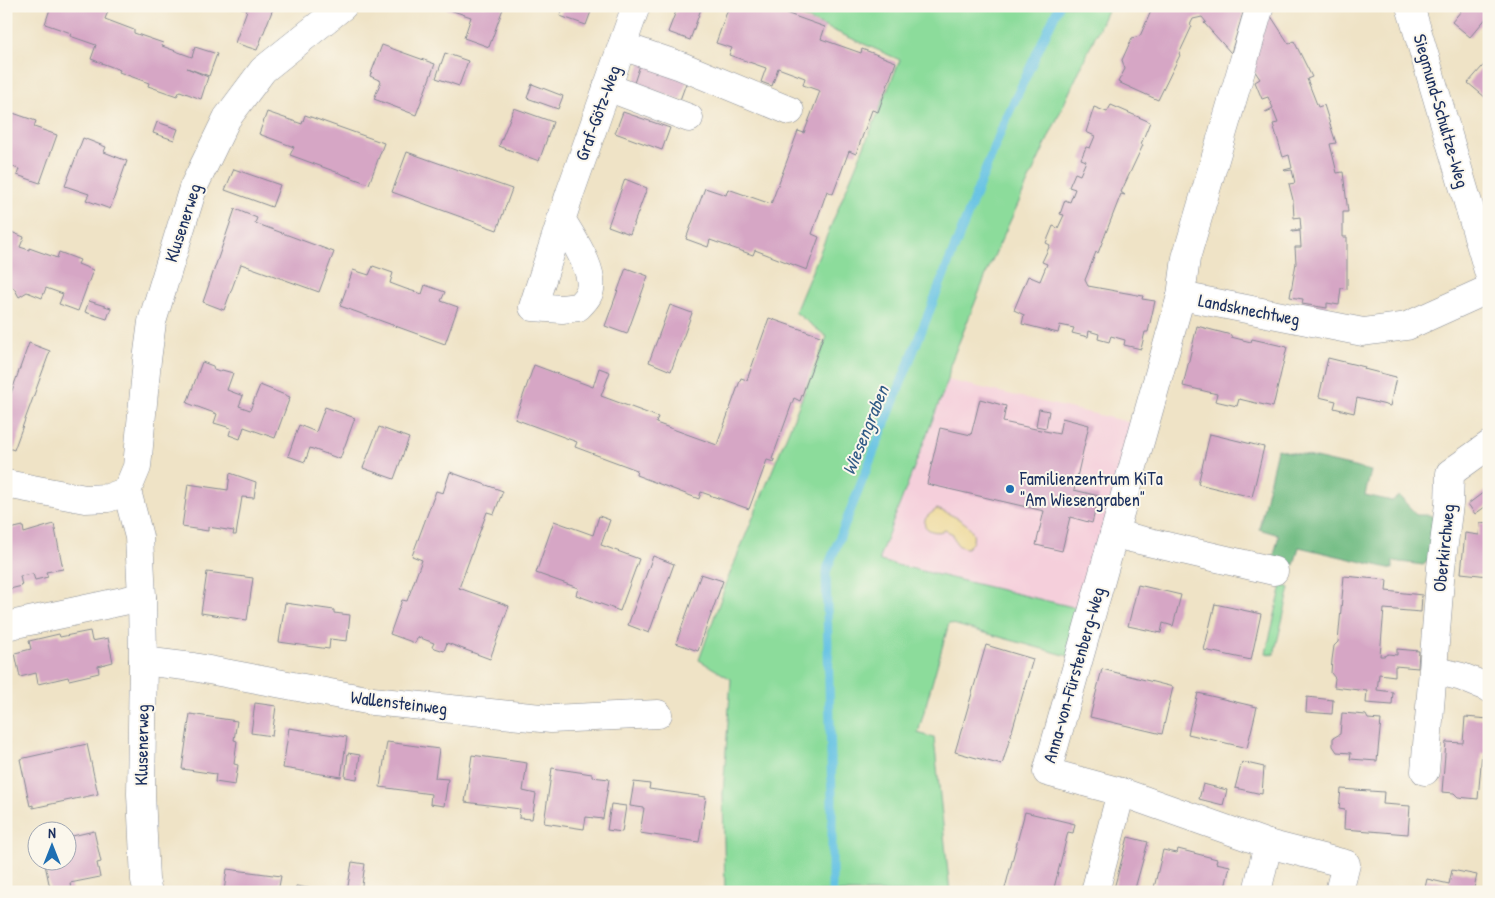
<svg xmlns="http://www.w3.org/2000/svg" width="1495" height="898" viewBox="0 0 1495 898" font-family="'Patrick Hand',sans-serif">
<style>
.built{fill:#f5cfdb}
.green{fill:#8cdc9b;stroke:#54867c}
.forest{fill:#71bc83;stroke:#467670}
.sand{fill:#eeda9e;stroke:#84847e}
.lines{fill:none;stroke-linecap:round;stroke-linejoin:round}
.stream{stroke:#65c2e3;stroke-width:9}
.building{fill:#d6a6c5}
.minor-casing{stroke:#858992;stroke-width:29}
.minor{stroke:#fff;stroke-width:28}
.poi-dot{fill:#1f6fb2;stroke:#fbf7ec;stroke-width:2}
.labels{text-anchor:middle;stroke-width:4;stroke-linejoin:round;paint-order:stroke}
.street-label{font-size:18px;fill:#1b2f5e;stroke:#fbf7ec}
.poi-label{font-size:18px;fill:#1b2f5e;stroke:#fbf7ec;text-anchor:start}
.water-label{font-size:19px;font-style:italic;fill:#315b86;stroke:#fbf7ec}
</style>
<rect width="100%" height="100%" fill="#fbf7ec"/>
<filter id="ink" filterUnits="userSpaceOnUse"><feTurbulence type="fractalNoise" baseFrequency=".02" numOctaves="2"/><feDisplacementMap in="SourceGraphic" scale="10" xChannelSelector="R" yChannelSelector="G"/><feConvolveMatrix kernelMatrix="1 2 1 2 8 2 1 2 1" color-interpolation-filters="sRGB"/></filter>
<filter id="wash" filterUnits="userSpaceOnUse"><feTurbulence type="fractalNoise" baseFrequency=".0096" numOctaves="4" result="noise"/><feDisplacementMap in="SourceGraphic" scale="20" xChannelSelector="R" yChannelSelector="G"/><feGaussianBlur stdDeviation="1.12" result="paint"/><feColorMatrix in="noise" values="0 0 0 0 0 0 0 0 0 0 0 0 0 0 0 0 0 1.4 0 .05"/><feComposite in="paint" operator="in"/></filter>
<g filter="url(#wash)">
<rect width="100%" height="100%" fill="#efe3c6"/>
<polygon class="built" points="948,380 1133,423 1081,609 880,561 880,555"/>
<g class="green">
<polygon points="794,6 1109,6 990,265 950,365 948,380 880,555 880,561 1081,609 1068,656 949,623 918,733 934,738 950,892 725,892 723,794 731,679 699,660 729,576 827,337 795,312 900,60 794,13"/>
<polygon points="1282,585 1290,588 1274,655 1266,653"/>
</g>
<polygon class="forest" points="1277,449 1371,471 1365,495 1392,501 1399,496 1417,515 1430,515 1439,519 1430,560 1423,565 1393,561 1393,569 1299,547 1294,565 1273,559 1279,535 1259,529"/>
<path class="sand" d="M 937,509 C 947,513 971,522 973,534 C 974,537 973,539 973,542 L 967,548 C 957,547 955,543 953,534 L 945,530 C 936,535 919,529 926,518 C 928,515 934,511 937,509 Z"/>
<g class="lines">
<polyline class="stream" points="832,892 832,796 826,572 1004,123 1059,6"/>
</g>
<g id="blocks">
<g class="building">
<polygon points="51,6 110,6 105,19 134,30 134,33 163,43 162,46 192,57 195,47 217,54 209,76 187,68 208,77 201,99 180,91 177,96 148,86 149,83 119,72 120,70 91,59 96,45 70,36 71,33 45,24"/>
<polygon points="237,6 274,6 257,50 235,43 247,10"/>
<polygon points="447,6 504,6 489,47 464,38 471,17 447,9"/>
<polygon points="564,6 593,6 586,25 560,16"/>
<polygon points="678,6 702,6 690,40 668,32"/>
<polygon points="729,6 766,6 825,27 821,39 861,53 862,49 896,62 878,112 872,110 856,154 849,151 833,194 827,191 812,234 819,237 807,270 755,250 753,255 710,240 708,247 686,239 705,188 726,195 728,189 771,204 798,131 804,133 820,91 803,85 805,78 778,68 772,86 761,82 766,68 729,55 732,48 716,43"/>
<polygon points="1146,6 1237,6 1243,13 1231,53 1204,23 1206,22 1202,17 1193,19 1190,25 1192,26 1179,54 1180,55 1158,100 1118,82 1125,69 1122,60 1132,38 1140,36 1152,9"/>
<polygon points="1465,6 1489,6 1489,15 1470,37 1452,22"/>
<polygon points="1267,10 1289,44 1294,41 1312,77 1307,79 1318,107 1324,105 1336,143 1330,144 1337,173 1343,172 1348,212 1343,212 1343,237 1347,237 1347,289 1341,288 1339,305 1327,303 1327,308 1302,304 1303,299 1290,297 1296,263 1295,247 1301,247 1300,231 1292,232 1292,230 1301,230 1300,217 1294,218 1293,200 1289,184 1295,183 1292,170 1285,171 1284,170 1292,168 1289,155 1283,157 1273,124 1278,123 1273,110 1266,113 1265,112 1273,108 1268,97 1262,99 1255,82 1260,79 1252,67"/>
<polygon points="382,45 435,64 416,115 374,99 381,81 370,76"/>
<polygon points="445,53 468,61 459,86 436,78"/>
<polygon points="1489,59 1489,95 1486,98 1468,83"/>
<polygon points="641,62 688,78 680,100 634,83"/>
<polygon points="532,84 563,96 558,109 527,98"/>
<polygon points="1111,105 1150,122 1141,144 1143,145 1121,192 1125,195 1121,194 1098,253 1096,252 1085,280 1088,286 1143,296 1142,299 1155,301 1148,332 1145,332 1141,349 1124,345 1125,340 1111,336 1109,342 1098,339 1099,334 1089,331 1088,337 1072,333 1074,328 1060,325 1058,333 1022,324 1024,315 1014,310 1028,276 1040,281 1047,264 1042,262 1050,245 1046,243 1053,226 1058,228 1064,215 1060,214 1065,200 1070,202 1075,189 1069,187 1075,173 1080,175 1086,161 1081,159 1086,147 1090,148 1095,136 1086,132 1094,107 1107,112"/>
<polygon points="514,108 553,122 539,161 499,146"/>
<polygon points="267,112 302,124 305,115 384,143 369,184 290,155 294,147 259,134"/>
<polygon points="623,112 670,128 662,150 615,133"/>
<polygon points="13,113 36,121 34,127 57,135 40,183 17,175 19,169 6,165 6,131"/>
<polygon points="157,122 178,129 174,140 153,133"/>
<polygon points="83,138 106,147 104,152 127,161 110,209 86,200 89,194 65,186"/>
<polygon points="407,152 512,189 497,230 392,192"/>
<polygon points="234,169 280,185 272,207 225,190"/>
<polygon points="625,179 647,188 630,234 608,226"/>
<polygon points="235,209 257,218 255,223 334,252 319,292 241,264 224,310 203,302"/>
<polygon points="6,230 24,237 20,247 29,250 29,248 57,258 59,252 80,260 78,264 93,270 78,311 59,304 63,294 46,288 42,298 27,292 19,297 14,288 6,285"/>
<polygon points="373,266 393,273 390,283 406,289 422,294 425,285 445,292 441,301 458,307 445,344 340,306 353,270 369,275"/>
<polygon points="626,268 648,276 627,334 605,326"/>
<polygon points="89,301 111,308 107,319 85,312"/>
<polygon points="670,305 692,313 671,371 649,362"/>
<polygon points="769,318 823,337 800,401 794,398 772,459 775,460 774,462 767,460 749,509 701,492 699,499 636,475 637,470 575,447 577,442 515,419 534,365 593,387 599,368 610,372 601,396 658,417 656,423 717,445 741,378 747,380"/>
<polygon points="1197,326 1231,335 1231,337 1251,342 1252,339 1287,347 1273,407 1239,399 1237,406 1215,401 1217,394 1183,386"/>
<polygon points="29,343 50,351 14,450 6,447 6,407"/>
<polygon points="1328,358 1365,367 1364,369 1396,377 1390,406 1357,398 1354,413 1334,408 1336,401 1319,397"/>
<polygon points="202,362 213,366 214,370 219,372 222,370 233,373 227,390 243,396 239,406 250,410 260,385 290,397 275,438 244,427 240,439 229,435 231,428 214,423 217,414 187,403"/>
<polygon points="980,399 1006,406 1003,422 1059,434 1062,418 1089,425 1074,490 1099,496 1092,523 1070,517 1062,551 1036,545 1044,511 927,484 940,428 971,435"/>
<polygon points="325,407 355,418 340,459 310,448 305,462 288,456 299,425 316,432"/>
<polygon points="1039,409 1049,411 1046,428 1036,426"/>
<polygon points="379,427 409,438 394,479 363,468"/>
<polygon points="1210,434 1264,447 1252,497 1198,484"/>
<polygon points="450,472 503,491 494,514 487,512 459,588 509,606 490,659 447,643 444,651 432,647 434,643 418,637 415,643 390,634 402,600 407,601 422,560 412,556 436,491 443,493"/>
<polygon points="230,473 256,482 254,498 242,497 236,535 233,535 234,531 208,527 208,531 182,527 188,484 228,490"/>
<polygon points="1488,489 1489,504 1475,514 1468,504"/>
<polygon points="599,516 610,520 601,545 639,559 620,611 576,595 578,588 536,573 554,521 593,535"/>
<polygon points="1480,523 1489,524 1489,576 1461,573 1465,533 1479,535"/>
<polygon points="54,524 63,569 46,572 48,577 35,580 33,574 20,576 22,586 6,590 6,528 10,529 23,526 24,533"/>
<polygon points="653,556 674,564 649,633 628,625"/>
<polygon points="207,572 253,578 247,620 201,613"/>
<polygon points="701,574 723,581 698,651 676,643"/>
<polygon points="1344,576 1387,580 1386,591 1422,595 1421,612 1384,609 1380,656 1384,656 1388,654 1397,655 1397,649 1419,651 1418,668 1395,666 1395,676 1379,674 1377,690 1393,692 1392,705 1366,703 1367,691 1334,687 1335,678 1331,673 1332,660 1334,646 1338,642"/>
<polygon points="1138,585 1181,595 1173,626 1163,623 1161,633 1128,626"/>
<polygon points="285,603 334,610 334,613 350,615 347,641 330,639 329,649 279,642"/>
<polygon points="1215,604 1261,614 1251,660 1204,650"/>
<polygon points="90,631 92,641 108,638 113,662 98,666 99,673 69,680 68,677 38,684 36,673 20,677 15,653 31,649 29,641 59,634 60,637"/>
<polygon points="986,645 1033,659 1002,765 955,752"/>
<polygon points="1102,669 1173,687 1162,734 1090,717"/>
<polygon points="1198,693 1257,707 1247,748 1188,734"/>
<polygon points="1307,697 1333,700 1332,714 1306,712"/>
<polygon points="255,703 276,706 272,736 251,733"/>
<polygon points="1342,713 1366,715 1368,719 1381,720 1377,761 1350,759 1351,753 1337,752 1333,746 1333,738 1340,734"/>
<polygon points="190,714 237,721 234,740 237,741 234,764 238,765 235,785 215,782 216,774 182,769"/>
<polygon points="1465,717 1489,719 1489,754 1482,753 1478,799 1458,797 1454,793 1442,792 1446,742 1463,743"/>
<polygon points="289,728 347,737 341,777 283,768"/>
<polygon points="387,742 439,749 435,778 448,779 444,806 430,804 431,794 380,787"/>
<polygon points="87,744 98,794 33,808 33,805 30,806 20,759"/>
<polygon points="348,753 360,755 357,779 345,777"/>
<polygon points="472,755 527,763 523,791 536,794 532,819 519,818 520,809 465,802"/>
<polygon points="1242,762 1264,767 1262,794 1235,788"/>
<polygon points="552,768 592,774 592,777 609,779 603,819 586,817 584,829 544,823"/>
<polygon points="634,782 650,784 649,789 706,797 699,842 640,833 644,808 630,806"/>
<polygon points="1203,784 1227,790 1223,805 1199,799"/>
<polygon points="1341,789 1384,792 1383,804 1410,806 1408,834 1344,829 1345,810 1339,809"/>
<polygon points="611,804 626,806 622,832 607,830"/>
<polygon points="1025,812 1075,824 1073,833 1068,832 1053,892 1004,892"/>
<polygon points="94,831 101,862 97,863 100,877 70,883 72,892 45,892 44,889 50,888 44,860 68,860 68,837"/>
<polygon points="1128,837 1148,842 1134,892 1113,892"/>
<polygon points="1178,849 1217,859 1216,863 1230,866 1224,892 1153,892 1163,850 1177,853"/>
<polygon points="352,862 365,864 361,892 347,892"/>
<polygon points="227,869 281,876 278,892 224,892"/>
<polygon points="1452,870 1477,875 1473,892 1424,892 1427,879 1449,884"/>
<polygon points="296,886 320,890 319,892 295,892"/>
</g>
</g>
</g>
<g filter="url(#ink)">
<use href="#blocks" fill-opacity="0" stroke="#858992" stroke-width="1"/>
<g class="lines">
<defs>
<g id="minor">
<polyline points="1260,6 1186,258 1181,296 1363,332 1407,326 1489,289"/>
<polyline points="1410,6 1489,274"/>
<polyline points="622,46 681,66 790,111"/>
<polyline points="607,87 689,118"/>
<path d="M 561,219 C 571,236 599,275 588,295 C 586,299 581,304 578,307 L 562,309 L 533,307 L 570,193 L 636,6"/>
<polyline points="1181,296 1114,534 1274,571"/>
<polyline points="6,484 85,499 108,498 127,491"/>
<polyline points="6,626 142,597"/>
<polyline points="143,661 193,667 372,701 551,719 658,714"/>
<polyline points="1434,670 1462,677 1489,688"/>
<polyline points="1425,771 1441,567 1449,504 1450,473 1489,445"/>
<polyline points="1121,792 1268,844 1346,864 1339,892"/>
<polyline points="148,892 145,880 141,794 143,661 142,597 139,537 127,491 137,467 147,360 152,322 193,188 227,118 263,70 343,6"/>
<polyline points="1095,892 1121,792 1047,772 1114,534"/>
<polyline points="1257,892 1268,844"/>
</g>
</defs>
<use href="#minor" class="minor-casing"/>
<use href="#minor" class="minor"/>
</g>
</g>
<circle class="poi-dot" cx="1010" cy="489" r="5"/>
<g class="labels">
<g class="street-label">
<text transform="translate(1441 111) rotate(74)" y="6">Siegmund-Schultze-Weg</text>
<text transform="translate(598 113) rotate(-70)" y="6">Graf-Götz-Weg</text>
<text transform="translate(183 223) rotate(-72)" y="6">Klusenerweg</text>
<text transform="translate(1249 310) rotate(11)" y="6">Landsknechtweg</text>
<text transform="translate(1444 548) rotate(-84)" y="6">Oberkirchweg</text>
<text transform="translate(1074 675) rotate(-74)" y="6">Anna-von-Fürstenberg-Weg</text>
<text transform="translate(399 703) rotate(7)" y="6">Wallensteinweg</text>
<text transform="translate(142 745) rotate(-89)" y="6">Klusenerweg</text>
</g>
<g class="poi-label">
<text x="1020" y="485">Familienzentrum KiTa<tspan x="1020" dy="21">"Am Wiesengraben"</tspan></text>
</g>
<g class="water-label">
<text transform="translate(865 430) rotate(-68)" y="7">Wiesengraben</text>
</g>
</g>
<rect width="1495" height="898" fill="none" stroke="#fbf7ec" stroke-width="25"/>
<g transform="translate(52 846)"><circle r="24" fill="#fbf7ec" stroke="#a1a7b3"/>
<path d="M0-4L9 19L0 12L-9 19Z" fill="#1f6fb2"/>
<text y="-8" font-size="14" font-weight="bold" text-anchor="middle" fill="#1b2f5e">N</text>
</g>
</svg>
